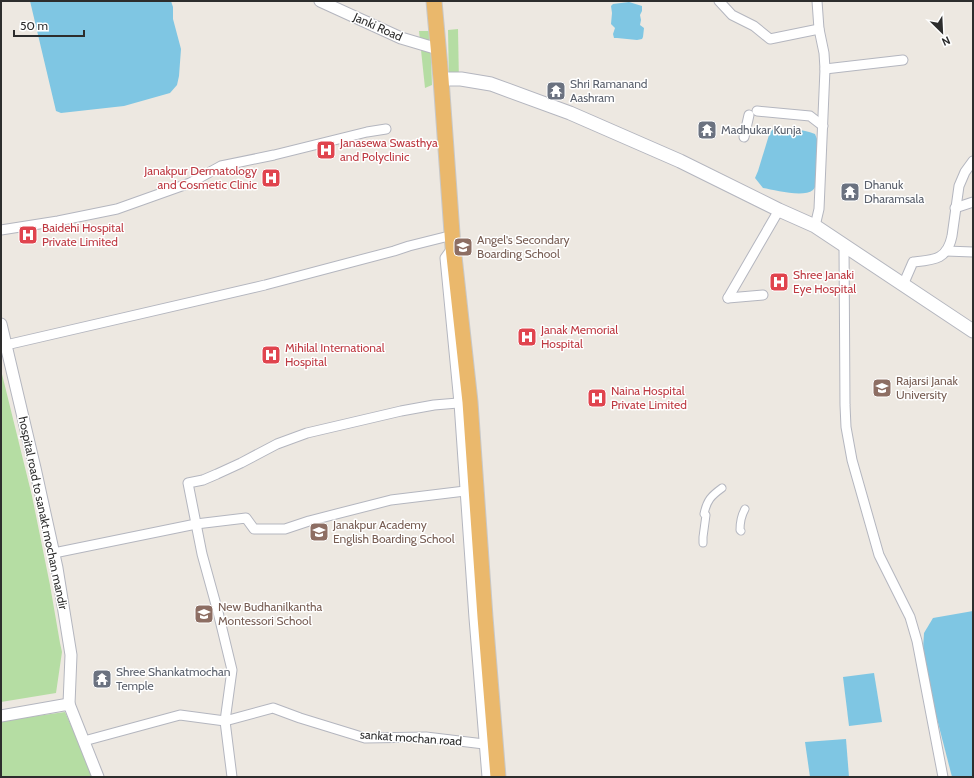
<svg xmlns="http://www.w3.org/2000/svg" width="974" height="778" viewBox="0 0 974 778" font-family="Cabin,sans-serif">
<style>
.green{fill:#b5dda3}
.water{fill:#7fc6e3}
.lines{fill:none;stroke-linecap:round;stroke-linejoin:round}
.pedestrian-casing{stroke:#b4b6bf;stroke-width:9}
.minor-casing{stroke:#b4b6bf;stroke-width:11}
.tertiary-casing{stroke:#b4b6bf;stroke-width:13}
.secondary-casing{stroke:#b4b6bf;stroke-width:15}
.trunk-casing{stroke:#c8c8c8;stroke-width:17}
.pedestrian{stroke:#fff;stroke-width:7}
.minor{stroke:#fff;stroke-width:9}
.tertiary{stroke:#fff;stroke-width:11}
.secondary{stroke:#fff;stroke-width:13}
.trunk{stroke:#eab86c;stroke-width:15}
.labels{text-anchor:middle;stroke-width:3;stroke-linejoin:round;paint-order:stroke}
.street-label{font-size:12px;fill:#2d2d2d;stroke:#fff}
.worship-label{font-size:12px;fill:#5b616d;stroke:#fff;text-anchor:start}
.health-label{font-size:12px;fill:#be3a42;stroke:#fff;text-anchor:start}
.education-label{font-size:12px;fill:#785e54;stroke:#fff;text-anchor:start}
</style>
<rect width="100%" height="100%" fill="#ede8e1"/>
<g class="green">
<polygon points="458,29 459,84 449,84 448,30"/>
<polygon points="419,31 430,31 432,85 425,88"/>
<polygon points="1,370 32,496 50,585 60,643 62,652 56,693 1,702"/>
<polygon points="65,712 94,777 1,777 1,721"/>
</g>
<g class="water">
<polygon points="30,1 171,1 173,7 173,19 181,49 179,76 177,85 170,93 124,106 61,113 56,111"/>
<polygon points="629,2 642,6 642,11 640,15 641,20 640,25 644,28 643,37 642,39 637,40 617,38 614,38 613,34 615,28 611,24 612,13 611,6 613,4"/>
<path d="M 775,128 C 789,128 802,129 815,134 L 817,139 L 817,182 C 816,185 815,188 813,190 C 803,198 775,190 763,188 L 755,178 L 758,171 L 769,135 L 772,130 Z"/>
<polygon points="973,611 973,777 952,777 935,711 923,649 924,633 933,618"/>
<polygon points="874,673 882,722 849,726 843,677"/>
<polygon points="846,739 849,777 810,777 805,742"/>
</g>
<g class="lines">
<defs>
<g id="pedestrian">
<path d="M 741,531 L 740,530 C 740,522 741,516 745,509"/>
<path d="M 703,543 L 703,537 L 706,515 L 704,514 C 707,500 711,496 722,488"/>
</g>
<g id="minor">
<polyline points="719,1 732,15 754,26 770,39 819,29"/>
<polyline points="825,69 903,60"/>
<polyline points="757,111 810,116 823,126"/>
<polyline points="744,137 749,115"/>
<polyline points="955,208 973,202"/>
<polyline points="815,226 819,209 825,69 824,53 819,29 817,1"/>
<polyline points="1,230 58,221 117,209 190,183 221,166 274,155 367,132 386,129"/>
<polyline points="844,245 845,405 846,427 852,460 879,555 910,617 917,641 943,777"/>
<polyline points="453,247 445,258 459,403 474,618 487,777"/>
<polyline points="946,251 973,252"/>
<path d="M 903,285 L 913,262 C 934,260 947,260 952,236 L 959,186 L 965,172 L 973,161"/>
<polyline points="728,298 779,210"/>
<polyline points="728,298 763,295"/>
<polyline points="6,345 265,285 394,251 409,246 453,235"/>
<polyline points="54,553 196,524 246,518 254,529 285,529 309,521 391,500 465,491"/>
<polyline points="84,741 180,715 225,721 273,708 300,718 365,738 426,737 484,744"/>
<polyline points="232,777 225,721 232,670 218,612 202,554 188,483 203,480 217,474 241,463 277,444 307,433 401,411 434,405 470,402"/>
</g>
<g id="tertiary">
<polyline points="320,1 401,38 438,49"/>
<polyline points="1,324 35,468 57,568 71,655 69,704"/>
<polyline points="1,716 69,704 98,777"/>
</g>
<polyline id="secondary" points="441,79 461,79 491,84 570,113 680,161 779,210 815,226 973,331"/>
<polyline id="trunk" points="434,1 441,79 453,247 470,402 485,617 498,777"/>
</defs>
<use href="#pedestrian" class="pedestrian-casing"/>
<use href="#minor" class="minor-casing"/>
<use href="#tertiary" class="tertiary-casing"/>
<use href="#secondary" class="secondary-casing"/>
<use href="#trunk" class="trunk-casing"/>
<use href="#pedestrian" class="pedestrian"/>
<use href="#minor" class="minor"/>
<use href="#tertiary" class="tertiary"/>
<use href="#secondary" class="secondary"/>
<use href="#trunk" class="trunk"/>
</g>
<defs>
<symbol id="temple-square" viewBox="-11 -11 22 22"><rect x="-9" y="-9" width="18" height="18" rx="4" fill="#6b7280" stroke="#fff"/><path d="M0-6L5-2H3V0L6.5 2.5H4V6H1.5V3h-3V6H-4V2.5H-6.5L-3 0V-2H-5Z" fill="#fff"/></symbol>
<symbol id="hospital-square" viewBox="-11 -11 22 22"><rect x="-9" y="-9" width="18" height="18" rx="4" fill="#e0444e" stroke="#fff"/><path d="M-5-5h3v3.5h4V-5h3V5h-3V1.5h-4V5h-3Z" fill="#fff"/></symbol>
<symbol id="school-square" viewBox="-11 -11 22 22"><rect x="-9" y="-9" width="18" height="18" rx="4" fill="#8d6e63" stroke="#fff"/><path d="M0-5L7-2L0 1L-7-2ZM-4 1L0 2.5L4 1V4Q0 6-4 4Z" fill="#fff"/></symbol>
<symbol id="university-square" viewBox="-11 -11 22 22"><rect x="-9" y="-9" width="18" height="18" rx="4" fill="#8d6e63" stroke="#fff"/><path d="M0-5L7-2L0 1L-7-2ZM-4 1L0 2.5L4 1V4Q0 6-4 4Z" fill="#fff"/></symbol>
</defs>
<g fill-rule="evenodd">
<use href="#temple-square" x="545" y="80" width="22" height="22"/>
<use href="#temple-square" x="696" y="119" width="22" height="22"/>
<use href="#hospital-square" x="315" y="139" width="22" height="22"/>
<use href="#hospital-square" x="260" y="167" width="22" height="22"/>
<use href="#temple-square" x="839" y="181" width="22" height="22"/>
<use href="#hospital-square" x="17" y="224" width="22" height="22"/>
<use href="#school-square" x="452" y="236" width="22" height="22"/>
<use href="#hospital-square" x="768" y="271" width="22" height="22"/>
<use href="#hospital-square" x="516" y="326" width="22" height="22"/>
<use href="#hospital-square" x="260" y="344" width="22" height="22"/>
<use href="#university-square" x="871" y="377" width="22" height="22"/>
<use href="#hospital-square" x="586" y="387" width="22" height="22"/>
<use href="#school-square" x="308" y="521" width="22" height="22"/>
<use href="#school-square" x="193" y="603" width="22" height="22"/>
<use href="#temple-square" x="91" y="668" width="22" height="22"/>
</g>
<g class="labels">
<g class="street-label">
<text transform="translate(378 27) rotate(24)" y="4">Janki Road</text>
<text transform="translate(43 513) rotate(78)" y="4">hospital road to sanakt mochan mandir</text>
<text transform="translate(411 738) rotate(4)" y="4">sankat mochan road</text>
</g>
<g class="worship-label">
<text x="570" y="88">Shri Ramanand<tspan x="570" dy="14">Aashram</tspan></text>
<text x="721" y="134">Madhukar Kunja</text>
<text x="864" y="189">Dhanuk<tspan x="864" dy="14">Dharamsala</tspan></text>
<text x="116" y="676">Shree Shankatmochan<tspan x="116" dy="14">Temple</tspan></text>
</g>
<g class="health-label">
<text x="340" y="147">Janasewa Swasthya<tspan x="340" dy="14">and Polyclinic</tspan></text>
<text x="257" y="175" text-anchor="end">Janakpur Dermatology<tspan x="257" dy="14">and Cosmetic Clinic</tspan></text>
<text x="42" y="232">Baidehi Hospital<tspan x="42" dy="14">Private Limited</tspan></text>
<text x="793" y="279">Shree Janaki<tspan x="793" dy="14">Eye Hospital</tspan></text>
<text x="541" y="334">Janak Memorial<tspan x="541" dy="14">Hospital</tspan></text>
<text x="285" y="352">Mihilal International<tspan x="285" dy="14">Hospital</tspan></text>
<text x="611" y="395">Naina Hospital<tspan x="611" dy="14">Private Limited</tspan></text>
</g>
<g class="education-label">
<text x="477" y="244">Angel's Secondary<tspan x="477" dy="14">Boarding School</tspan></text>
<text x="896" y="385">Rajarsi Janak<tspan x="896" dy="14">University</tspan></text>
<text x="333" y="529">Janakpur Academy<tspan x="333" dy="14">English Boarding School</tspan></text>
<text x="218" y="611">New Budhanilkantha<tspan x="218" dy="14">Montessori School</tspan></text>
</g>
</g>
<rect width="974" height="778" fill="none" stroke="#2d2d2d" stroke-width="4"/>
<g transform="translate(942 32) rotate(156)" stroke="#ffffff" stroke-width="3" paint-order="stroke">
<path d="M0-3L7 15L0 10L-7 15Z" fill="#2d2d2d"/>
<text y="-6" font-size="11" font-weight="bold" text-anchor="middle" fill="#2d2d2d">N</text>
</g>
<path d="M14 30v6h70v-6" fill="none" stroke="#2d2d2d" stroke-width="2"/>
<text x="20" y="30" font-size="12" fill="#2d2d2d" stroke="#ffffff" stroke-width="3" paint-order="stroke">50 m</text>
</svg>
